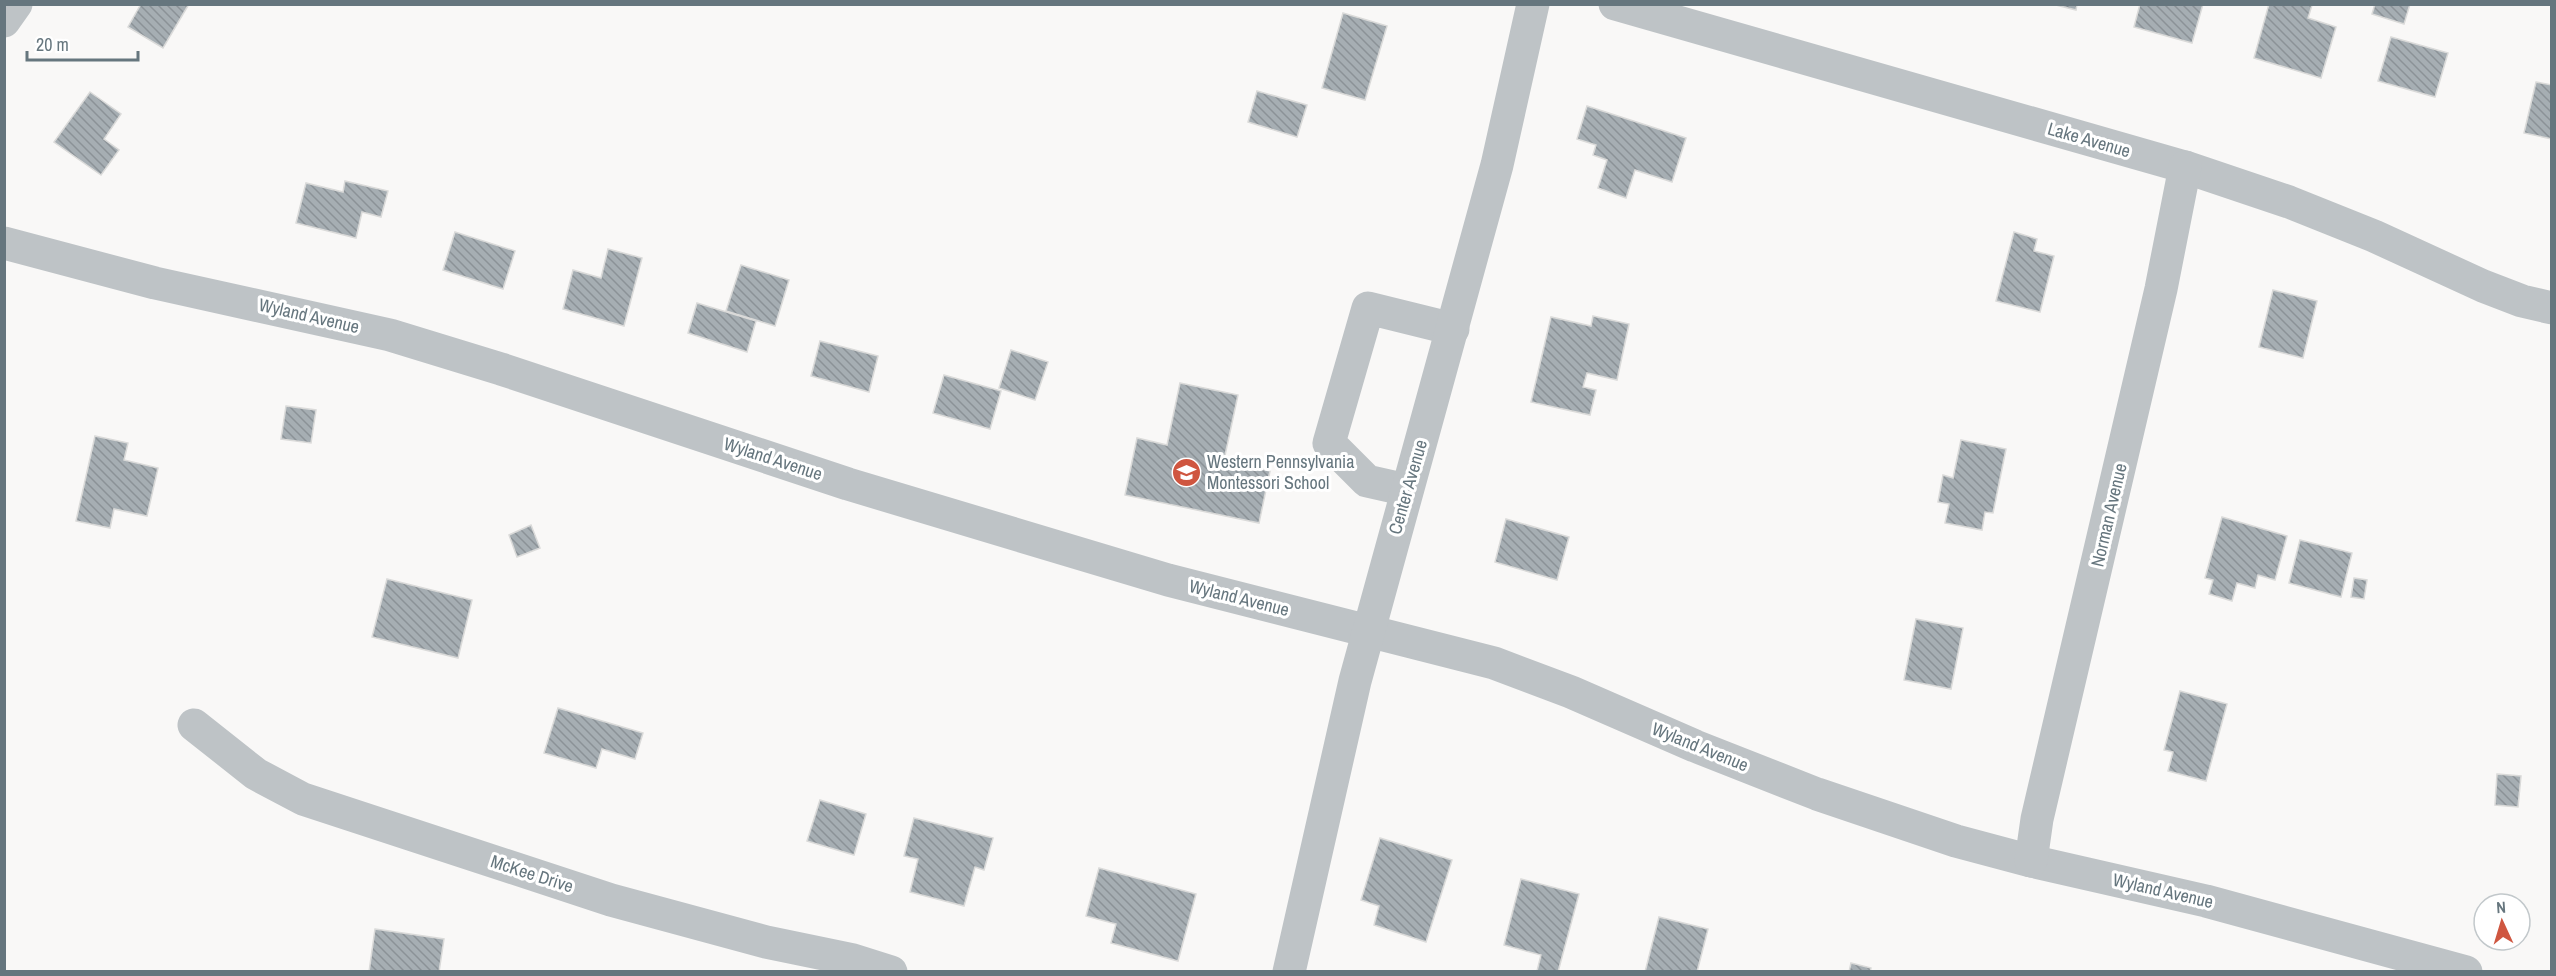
<svg xmlns="http://www.w3.org/2000/svg" width="2556" height="976" viewBox="0 0 2556 976" font-family="'Archivo Narrow',sans-serif">
<style>
.building{fill:url(#building-back-hatch);stroke:#dadad9;stroke-width:1.5}
.lines{fill:none;stroke-linecap:round;stroke-linejoin:round}
.minor{stroke:#bec3c6;stroke-width:33}
.labels{text-anchor:middle;stroke-width:6;stroke-linejoin:round;paint-order:stroke}
.street-label{font-size:18px;fill:#66767e;stroke:#fff}
.poi-label{font-size:18px;fill:#66767e;stroke:#fff;text-anchor:start}
</style>
<defs>
<pattern id="building-back-hatch" width="6" height="6" patternUnits="userSpaceOnUse" patternTransform="scale(1.5)"><rect width="6" height="6" fill="#a6aeb3"/><path d="M-1 5l2 2M0 0l6 6M5-1l2 2" fill="none" stroke="#8b9297"/></pattern>
</defs>
<rect width="100%" height="100%" fill="#f9f8f7"/>
<g class="building">
<polygon points="141,4 189,4 163,48 128,27"/>
<polygon points="2052,4 2077,4 2076,10"/>
<polygon points="2140,4 2203,4 2192,43 2134,27"/>
<polygon points="2269,4 2312,5 2308,18 2336,27 2321,78 2254,58"/>
<polygon points="2375,4 2410,4 2404,24 2372,14"/>
<polygon points="1343,13 1387,26 1365,100 1322,88"/>
<polygon points="2391,37 2448,53 2435,97 2378,81"/>
<polygon points="2536,82 2552,85 2552,139 2524,133"/>
<polygon points="1257,91 1307,105 1297,137 1248,122"/>
<polygon points="90,92 121,114 104,139 119,150 101,175 54,142"/>
<polygon points="1587,106 1686,138 1672,182 1635,170 1626,198 1598,188 1607,160 1593,155 1596,145 1577,139"/>
<polygon points="345,181 388,191 381,217 362,212 356,238 296,223 306,183 343,192"/>
<polygon points="455,232 515,251 503,289 443,270"/>
<polygon points="2014,232 2037,239 2034,251 2054,256 2040,312 1996,301"/>
<polygon points="608,249 642,258 624,326 563,309 573,270 601,278"/>
<polygon points="741,265 789,280 775,326 726,311"/>
<polygon points="2273,290 2317,301 2303,358 2259,347"/>
<polygon points="697,303 756,321 747,352 688,333"/>
<polygon points="1593,316 1629,324 1617,380 1587,373 1583,387 1596,390 1590,415 1531,402 1551,317 1591,326"/>
<polygon points="820,341 878,356 869,392 811,376"/>
<polygon points="1011,350 1048,362 1035,400 999,388"/>
<polygon points="944,375 1001,391 990,429 933,413"/>
<polygon points="1180,383 1238,395 1224,460 1270,471 1259,523 1125,495 1137,438 1167,445"/>
<polygon points="286,406 316,410 311,443 281,439"/>
<polygon points="95,436 128,443 124,460 158,468 147,516 114,509 110,528 76,521"/>
<polygon points="1961,440 2006,449 1993,513 1985,512 1982,530 1945,523 1949,504 1938,502 1943,475 1953,478"/>
<polygon points="2222,517 2287,536 2275,580 2258,575 2255,588 2237,583 2232,601 2209,594 2213,580 2205,578"/>
<polygon points="1506,519 1569,537 1557,580 1495,562"/>
<polygon points="531,525 540,548 517,557 509,535"/>
<polygon points="2300,540 2352,553 2341,597 2289,583"/>
<polygon points="2354,578 2367,580 2364,599 2351,597"/>
<polygon points="387,579 472,600 458,658 372,637"/>
<polygon points="1916,619 1963,628 1951,689 1904,680"/>
<polygon points="2180,691 2227,704 2206,781 2168,771 2173,752 2164,750"/>
<polygon points="558,708 643,733 635,759 602,749 596,768 544,753"/>
<polygon points="2497,774 2521,776 2518,807 2495,805"/>
<polygon points="820,800 866,814 854,855 807,841"/>
<polygon points="914,818 993,838 984,870 975,867 964,906 910,892 918,859 904,856"/>
<polygon points="1380,838 1452,860 1426,942 1374,925 1379,906 1361,900"/>
<polygon points="1099,868 1196,894 1178,961 1111,943 1116,924 1086,916"/>
<polygon points="1521,879 1579,894 1558,972 1537,971 1541,955 1504,945"/>
<polygon points="1659,917 1708,929 1697,972 1645,972"/>
<polygon points="375,929 444,939 439,972 369,972"/>
<polygon points="1851,963 1871,968 1870,972 1849,972"/>
</g>
<g class="lines">
<g class="minor">
<polyline points="1615,4 2185,167 2289,202 2374,236 2483,286 2522,301 2552,308"/>
<polyline points="4,21 16,4"/>
<polyline points="4,243 155,283 390,335 501,369 848,484 1168,580 1494,663 1571,692 1695,746 1817,794 1956,841 2031,861 2206,901 2466,972"/>
<polyline points="1407,490 1367,481 1329,443 1368,308 1453,329"/>
<polyline points="194,725 256,774 303,799 611,900 766,942 853,960 891,972"/>
<polyline points="2031,861 2037,819 2161,289 2185,167"/>
<polyline points="1289,972 1355,681 1497,165 1533,4"/>
</g>
</g>
<defs>
<symbol id="school-disc" viewBox="-11 -11 22 22"><circle r="9.5" fill="#cf5640" stroke="#fff"/><path d="M0-5L7-2L0 1L-7-2ZM-4 1L0 2.5L4 1V4Q0 6-4 4Z" fill="#fff"/></symbol>
</defs>
<g fill-rule="evenodd">
<use href="#school-disc" x="1170" y="456" width="33" height="33"/>
</g>
<g class="labels">
<g class="street-label">
<text transform="translate(2089 140) rotate(16)" y="6">Lake Avenue</text>
<text transform="translate(309 316) rotate(13)" y="6">Wyland Avenue</text>
<text transform="translate(773 459) rotate(18)" y="6">Wyland Avenue</text>
<text transform="translate(1408 487) rotate(-74)" y="6">Center Avenue</text>
<text transform="translate(2109 515) rotate(-77)" y="6">Norman Avenue</text>
<text transform="translate(1239 598) rotate(14)" y="6">Wyland Avenue</text>
<text transform="translate(1700 747) rotate(22)" y="6">Wyland Avenue</text>
<text transform="translate(532 874) rotate(18)" y="6">McKee Drive</text>
<text transform="translate(2163 891) rotate(13)" y="6">Wyland Avenue</text>
</g>
<g class="poi-label">
<text x="1207" y="468">Western Pennsylvania<tspan x="1207" dy="21">Montessori School</tspan></text>
</g>
</g>
<rect width="2556" height="976" fill="none" stroke="#66767e" stroke-width="12"/>
<g transform="translate(2502 922) rotate(356)"><circle r="28" fill="#ffffff" stroke="#c2c8cb" stroke-width="1.5"/>
<path d="M0-4.5L10 22L0 15L-10 22Z" fill="#cf5640"/>
<text y="-9" font-size="16" font-weight="bold" text-anchor="middle" fill="#66767e">N</text>
</g>
<path d="M27 51v9h111v-9" fill="none" stroke="#66767e" stroke-width="3"/>
<text x="36" y="51" font-size="18" fill="#66767e" stroke="#ffffff" stroke-width="4.5" paint-order="stroke">20 m</text>
</svg>
